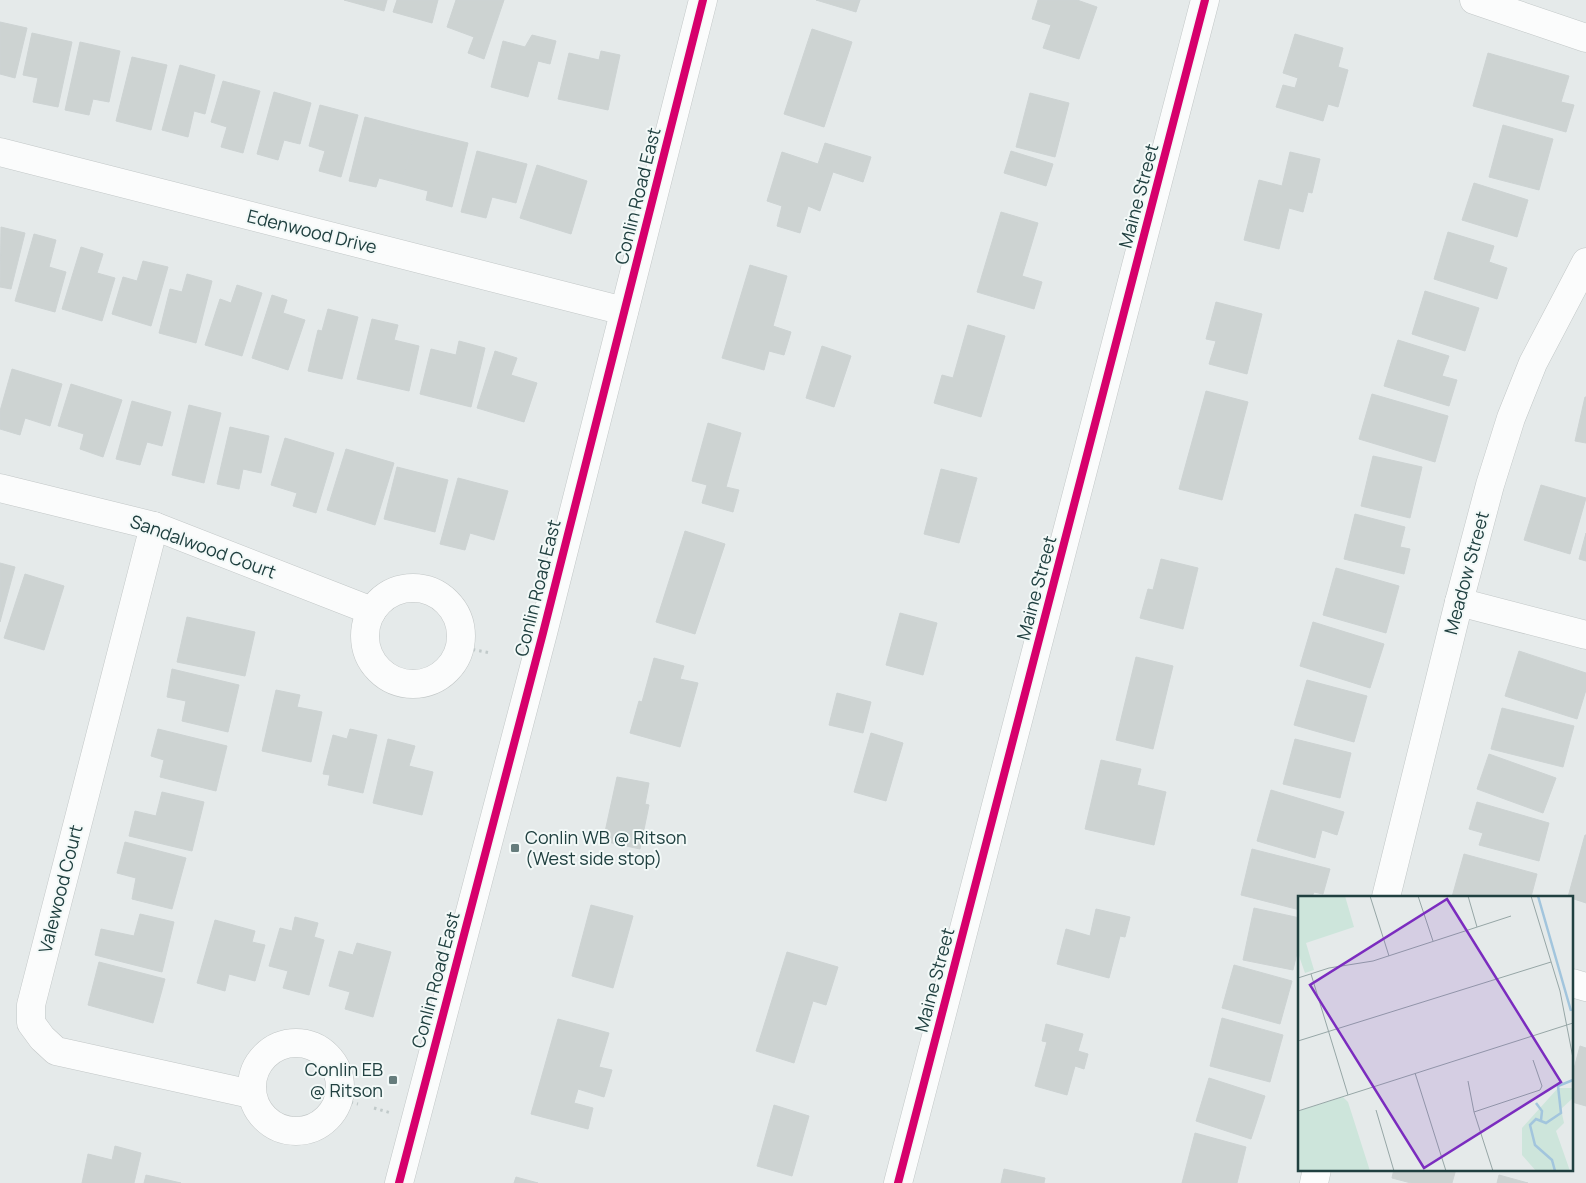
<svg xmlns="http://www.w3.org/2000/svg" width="1586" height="1183" viewBox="0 0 1586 1183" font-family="Manrope,sans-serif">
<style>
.building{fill:#cdd3d2;stroke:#cdd3d3}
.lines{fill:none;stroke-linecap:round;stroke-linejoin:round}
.minor-casing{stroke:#c2c7c7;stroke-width:29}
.tertiary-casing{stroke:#c2c7c7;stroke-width:29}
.path{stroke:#c1caca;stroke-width:3;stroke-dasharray:2.5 4;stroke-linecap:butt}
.minor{stroke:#fbfcfc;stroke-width:28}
.tertiary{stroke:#fbfcfc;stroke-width:28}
.cycleway-casing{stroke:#f3f9f8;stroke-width:11}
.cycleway{stroke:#d6006c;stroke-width:8}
.poi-dot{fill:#657c7c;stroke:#f3f9f8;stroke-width:2}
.labels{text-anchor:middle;stroke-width:4;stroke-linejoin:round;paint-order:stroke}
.street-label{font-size:18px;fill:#204040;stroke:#f3f9f8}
.poi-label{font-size:18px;fill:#204040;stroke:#f3f9f8;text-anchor:start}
.inset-river{fill:none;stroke:#a2c5dd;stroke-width:2.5}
.inset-road{fill:none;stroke:#96a6a6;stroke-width:1}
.view{fill:#7b2cbf;fill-opacity:0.15;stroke:#7b2cbf;stroke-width:2.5}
.inset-edge{fill:none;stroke:#204040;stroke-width:2.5}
</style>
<rect width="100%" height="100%" fill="#e5eaea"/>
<g class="building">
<polygon points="344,0 387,0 384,11"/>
<polygon points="397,0 438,0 432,23 393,12"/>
<polygon points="456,0 504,0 484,59 468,53 474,37 447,27"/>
<polygon points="816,0 860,0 856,12"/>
<polygon points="1038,0 1077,0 1097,7 1079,59 1043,48 1051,25 1032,19"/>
<polygon points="0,22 27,28 15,78 0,74"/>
<polygon points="812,29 852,42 824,127 784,114"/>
<polygon points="32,33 72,42 58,107 33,102 38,78 23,75"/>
<polygon points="1295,34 1343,48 1338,67 1348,70 1338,107 1328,104 1323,121 1276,107 1283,85 1295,88 1298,78 1283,73"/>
<polygon points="532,35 556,41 550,64 538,61 528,97 491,87 503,41 525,47"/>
<polygon points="80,42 120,51 109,102 93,99 89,115 65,110"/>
<polygon points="601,51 620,55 608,110 558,99 569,53 599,60"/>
<polygon points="1488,53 1569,76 1561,102 1574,105 1566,132 1473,106"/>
<polygon points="132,57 167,65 151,130 116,121"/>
<polygon points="180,65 215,75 205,114 194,111 188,137 162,130"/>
<polygon points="223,81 260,91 243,153 221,147 227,127 211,122"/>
<polygon points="274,92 311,103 300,144 284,140 278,160 257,154"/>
<polygon points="1030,93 1069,103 1055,157 1016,147"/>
<polygon points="320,105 358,115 341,177 319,171 325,151 309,146"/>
<polygon points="365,117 415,130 402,184 379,178 376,187 349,181"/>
<polygon points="1503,125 1553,139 1539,190 1489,177"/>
<polygon points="415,130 468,143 452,207 426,200 428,191 402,184"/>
<polygon points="825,143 871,157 863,182 833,172 820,211 808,206 800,233 777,226 782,206 767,201 782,152 818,164"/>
<polygon points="477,151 527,164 516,203 492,197 486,218 461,212"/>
<polygon points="1011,151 1053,164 1046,186 1004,173"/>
<polygon points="1290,152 1320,159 1312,193 1308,192 1303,212 1289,208 1279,249 1244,240 1259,180 1282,186"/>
<polygon points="537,165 587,181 571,234 520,218"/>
<polygon points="1474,183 1528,200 1517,237 1462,220"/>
<polygon points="1001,212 1038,223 1022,276 1042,282 1034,309 977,292"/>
<polygon points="1,227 25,233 11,289 0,287"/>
<polygon points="1448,232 1494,246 1489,262 1507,268 1497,299 1434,279"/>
<polygon points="34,234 56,240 49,267 66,272 55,312 15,301"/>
<polygon points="81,247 103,254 97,273 115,278 102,321 62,309"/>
<polygon points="143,261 168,267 151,326 112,314 123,277 137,281"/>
<polygon points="750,265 787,276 773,326 791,332 784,355 769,351 764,370 722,358"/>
<polygon points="187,274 212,281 196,343 159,333 170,289 182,292"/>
<polygon points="237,285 262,293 242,356 205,345 220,299 231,303"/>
<polygon points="1425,291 1479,308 1465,351 1412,334"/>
<polygon points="272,295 287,300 283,313 305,320 288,370 252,358"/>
<polygon points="1216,302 1262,314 1247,374 1209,364 1216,341 1206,339"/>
<polygon points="328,309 358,317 342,379 308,371 318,330 322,331"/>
<polygon points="372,319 398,325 394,340 419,346 409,391 357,379"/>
<polygon points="968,325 1005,336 981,417 934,403 942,375 953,378"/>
<polygon points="1398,340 1449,356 1442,376 1457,380 1449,406 1384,386"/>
<polygon points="459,341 485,348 471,407 420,394 431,349 456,355"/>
<polygon points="822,346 851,356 834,407 806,398"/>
<polygon points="495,351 517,358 511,375 537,383 524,422 477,408"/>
<polygon points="12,369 62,384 50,426 25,418 20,435 0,429 0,411"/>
<polygon points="71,384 122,400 103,457 80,449 84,434 58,426"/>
<polygon points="1206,391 1248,402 1222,500 1179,489"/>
<polygon points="1372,394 1448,416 1435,462 1359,439"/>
<polygon points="1585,397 1586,397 1586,443 1575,441"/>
<polygon points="132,401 171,412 162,446 147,442 140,465 116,459"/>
<polygon points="189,405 221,413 204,483 172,475"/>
<polygon points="708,423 741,433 726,487 739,490 733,512 702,503 707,485 692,481"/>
<polygon points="230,427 269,436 261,473 243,469 239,489 217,484"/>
<polygon points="285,438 334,453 316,513 293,506 297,493 271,485"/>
<polygon points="346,449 394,463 375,525 327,510"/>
<polygon points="1373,456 1422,467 1410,518 1361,506"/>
<polygon points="397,467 448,480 435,532 384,519"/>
<polygon points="941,469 977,478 959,543 924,534"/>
<polygon points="458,478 508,491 494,540 470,533 465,550 440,544"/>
<polygon points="1541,485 1586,498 1570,554 1524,540"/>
<polygon points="1355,514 1405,527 1400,547 1410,549 1404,574 1344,559"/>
<polygon points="685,531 725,544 695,634 656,622"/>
<polygon points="1586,533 1586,561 1579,559"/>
<polygon points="1161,559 1198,568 1183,629 1140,618 1148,589 1153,590"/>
<polygon points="0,563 15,567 0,622"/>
<polygon points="1336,568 1399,586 1386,633 1323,615"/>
<polygon points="25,574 64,586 44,650 4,638"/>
<polygon points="900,613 937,623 923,675 886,665"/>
<polygon points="187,617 255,632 245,676 177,662"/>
<polygon points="1313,622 1384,644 1370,688 1300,666"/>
<polygon points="1519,651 1586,673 1586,690 1577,719 1505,696"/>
<polygon points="1136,657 1173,666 1153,749 1116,740"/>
<polygon points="654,658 684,666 680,679 698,683 680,747 630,733 639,701 642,702"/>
<polygon points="172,669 239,685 228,732 182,721 186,701 167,697"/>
<polygon points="1307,680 1367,696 1354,742 1294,725"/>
<polygon points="276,690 300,695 297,707 322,712 311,762 262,751"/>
<polygon points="837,693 871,702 863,733 829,725"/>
<polygon points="1502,708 1574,726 1563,767 1491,749"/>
<polygon points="158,729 227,746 216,791 160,777 164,760 151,756"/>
<polygon points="350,729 377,735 363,793 328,785 330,775 323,774 333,735 347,739"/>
<polygon points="871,733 903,743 886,801 854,792"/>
<polygon points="388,739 415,746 409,766 433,772 422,815 373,803"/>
<polygon points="1295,739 1351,753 1340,798 1283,784"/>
<polygon points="1489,754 1556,778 1543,813 1477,789"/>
<polygon points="1101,760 1141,769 1137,785 1166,792 1154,845 1085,829"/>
<polygon points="617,777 649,783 645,804 649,805 640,849 603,841"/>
<polygon points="1271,790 1344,812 1337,835 1322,830 1315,858 1257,841"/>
<polygon points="162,792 204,802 192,851 129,836 135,811 156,816"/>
<polygon points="1477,802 1549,823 1539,861 1479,845 1483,833 1469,829"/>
<polygon points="1585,835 1586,835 1586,903 1568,897"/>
<polygon points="125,842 186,858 172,909 132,899 136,878 117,873"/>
<polygon points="1252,849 1330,869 1323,894 1314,892 1312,897 1300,897 1300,910 1241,895"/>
<polygon points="1464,854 1537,874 1531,897 1452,897"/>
<polygon points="591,905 633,916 613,988 572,976"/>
<polygon points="1254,908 1300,918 1300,940 1293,970 1243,960"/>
<polygon points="1096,909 1130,917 1125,937 1120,936 1109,978 1057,964 1066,929 1090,936"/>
<polygon points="140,914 174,922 162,972 95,955 101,929 134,936"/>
<polygon points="295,917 318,923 314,937 324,940 309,995 283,988 288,971 269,966 280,928 292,931"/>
<polygon points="215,920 255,931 252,942 265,945 255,981 229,974 225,991 197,983"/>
<polygon points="357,943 391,952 373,1017 345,1009 350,992 329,986 339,951 353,955"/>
<polygon points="787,952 838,967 826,1005 813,1001 794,1063 756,1051"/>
<polygon points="99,962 165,979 153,1023 88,1005"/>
<polygon points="1234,965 1292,981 1280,1024 1222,1008"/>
<polygon points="1222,1018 1283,1035 1270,1082 1210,1066"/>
<polygon points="558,1019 609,1033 599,1067 612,1070 604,1097 578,1089 574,1103 593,1108 588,1129 531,1114"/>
<polygon points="1046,1024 1083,1034 1078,1051 1088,1054 1084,1069 1075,1066 1067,1095 1035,1086 1047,1042 1042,1041"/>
<polygon points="1580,1046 1586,1048 1586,1106 1572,1102 1572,1076"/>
<polygon points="1209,1078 1265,1096 1251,1139 1196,1121"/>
<polygon points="774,1105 809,1116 792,1176 757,1166"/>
<polygon points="1195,1133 1246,1147 1237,1183 1182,1183"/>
<polygon points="115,1146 141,1153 134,1183 82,1183 88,1154 112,1160"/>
<polygon points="1004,1169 1045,1178 1044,1183 1001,1183"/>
<polygon points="1394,1169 1456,1169 1452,1183 1411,1183 1392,1178"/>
<polygon points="146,1175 181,1183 144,1183"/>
<polygon points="1499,1175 1528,1183 1497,1183"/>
<polygon points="516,1177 538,1183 514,1183"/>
</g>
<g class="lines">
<defs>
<g id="minor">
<polyline points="1474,0 1586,38"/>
<polyline points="0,152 624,311"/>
<polyline points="0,488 154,526 372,611"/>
<polyline points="154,526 31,1005 31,1023 42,1038 56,1051 251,1094"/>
<circle cx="413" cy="636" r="48"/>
<polyline points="1459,602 1586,635"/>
<polyline points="1386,897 1459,602 1490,485 1511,418 1533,363 1586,262"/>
<polyline points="1572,983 1586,987"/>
<circle cx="296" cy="1087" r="44"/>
<polyline points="898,1183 1205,0"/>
<polyline points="1314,1183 1317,1169"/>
</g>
<polyline id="tertiary" points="399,1183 543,633 703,0"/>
</defs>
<use href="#minor" class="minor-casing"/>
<use href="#tertiary" class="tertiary-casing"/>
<g class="path">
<polyline points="460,647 491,653"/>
<polyline points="338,1099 358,1104"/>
<polyline points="374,1108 391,1113"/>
</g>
<use href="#minor" class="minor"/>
<use href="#tertiary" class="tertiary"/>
<defs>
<g id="cycleway">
<polyline points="399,1183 543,633 703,0"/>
<polyline points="898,1183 1205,0"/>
</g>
</defs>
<use href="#cycleway" class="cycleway-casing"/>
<use href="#cycleway" class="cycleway"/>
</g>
<g class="poi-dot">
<rect x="510" y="843" width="10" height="10" rx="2.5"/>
<rect x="388" y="1075" width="10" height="10" rx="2.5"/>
</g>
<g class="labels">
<g class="street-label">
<text transform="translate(638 196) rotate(-76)" y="6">Conlin Road East</text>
<text transform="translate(1139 196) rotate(-75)" y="6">Maine Street</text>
<text transform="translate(312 232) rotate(14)" y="6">Edenwood Drive</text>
<text transform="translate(203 547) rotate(20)" y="6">Sandalwood Court</text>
<text transform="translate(1467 573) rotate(-75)" y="6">Meadow Street</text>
<text transform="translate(538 588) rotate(-76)" y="6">Conlin Road East</text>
<text transform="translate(1037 588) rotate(-75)" y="6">Maine Street</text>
<text transform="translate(61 889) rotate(-76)" y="6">Valewood Court</text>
<text transform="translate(436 980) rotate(-75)" y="6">Conlin Road East</text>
<text transform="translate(935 980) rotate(-75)" y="6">Maine Street</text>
</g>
<g class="poi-label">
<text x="525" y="844">Conlin WB @ Ritson<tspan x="525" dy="21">(West side stop)</tspan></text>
<text x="383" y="1076" text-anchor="end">Conlin EB<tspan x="383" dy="21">@ Ritson</tspan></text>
</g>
</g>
<g transform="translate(1298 896)">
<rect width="275" height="275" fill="#e5eaea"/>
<path d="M 0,0 L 47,0 L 56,31 L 8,47 L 16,74 L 7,77 L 0,57 ZM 260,192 L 275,192 L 275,202 L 263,213 L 266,227 L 258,235 L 272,275 L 238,275 L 224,259 L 224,232 ZM 45,201 L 50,206 L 72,275 L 0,275 L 0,215 Z" fill="#cde5db"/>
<path class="inset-river" d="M 240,0 L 273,115M 238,207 L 244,215 L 243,224M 257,275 L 254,264 L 237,249 L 232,229 L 238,223 L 248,227 L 263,217 L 260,190 L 275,184"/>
<path class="inset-road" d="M 72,0 L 91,60M 120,0 L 135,45M 170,0 L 179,31M 233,0 L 262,95 L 275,162M 13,78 L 50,199M 0,82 L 31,72 L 75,65 L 213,20M 0,145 L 253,66M 117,177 L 148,275M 170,185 L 176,216 L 195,275M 78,214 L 96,275M 0,215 L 275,127M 176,216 L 242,194 L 244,190 L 235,164"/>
<path class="view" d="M 149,3 L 263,186 L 126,272 L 12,89 Z"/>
<rect width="275" height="275" class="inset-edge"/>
</g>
</svg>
